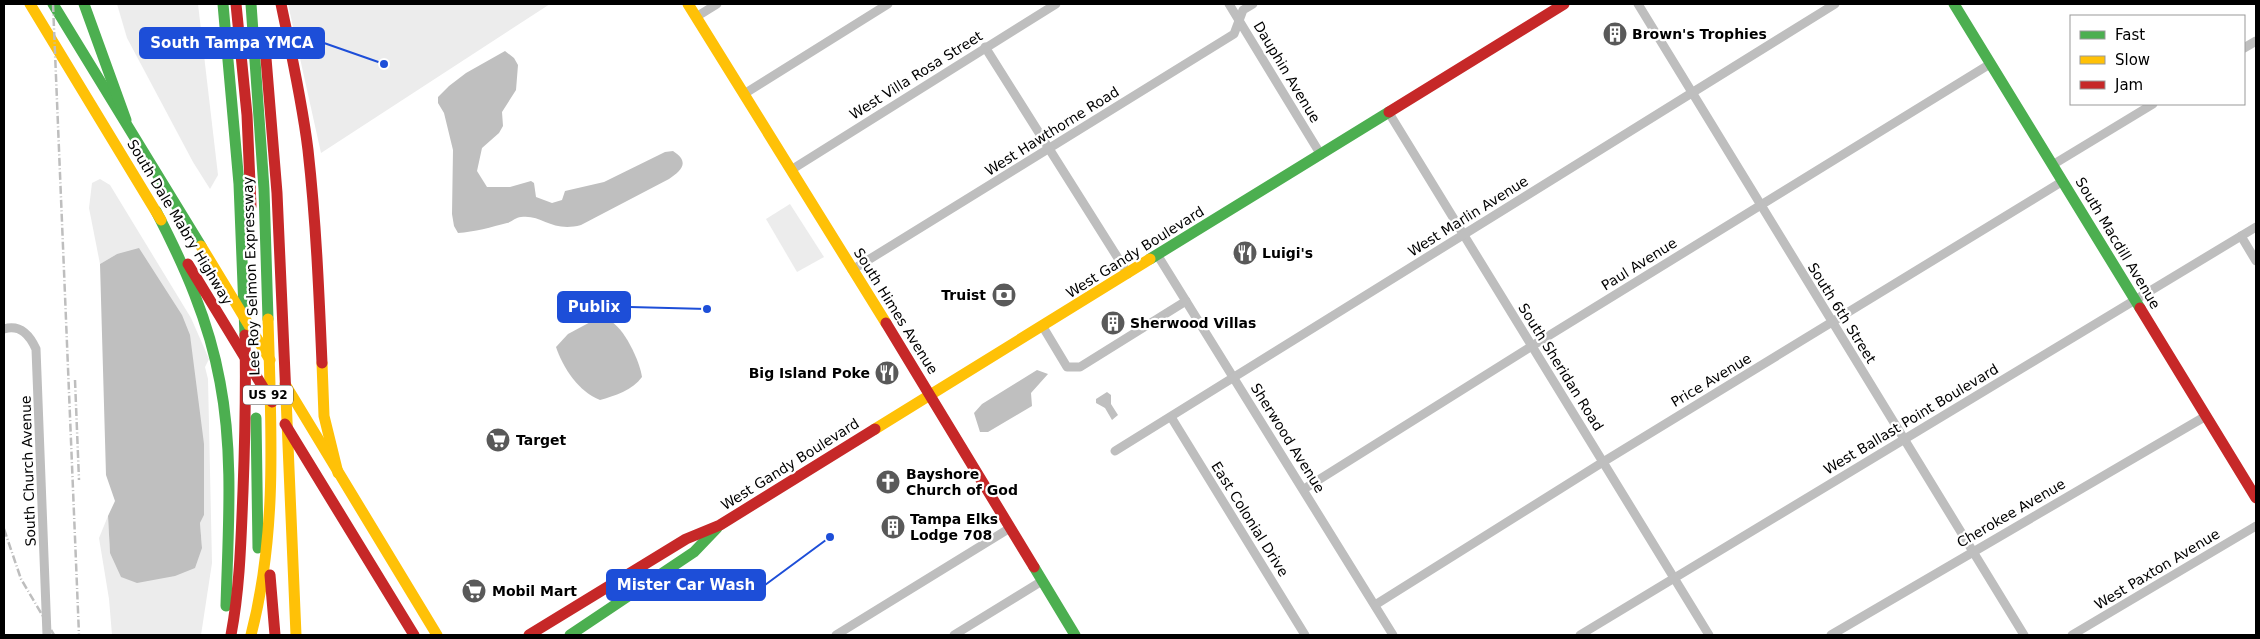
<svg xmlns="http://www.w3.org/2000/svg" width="2260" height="639" viewBox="0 0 2260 639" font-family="'DejaVu Sans',sans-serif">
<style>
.green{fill:#ececec}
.water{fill:#bfbfbf}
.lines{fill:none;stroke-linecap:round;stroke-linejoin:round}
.street{stroke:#bebebe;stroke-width:9}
.fast{stroke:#4caf50;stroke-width:11}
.slow{stroke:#ffc107;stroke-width:11}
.jam{stroke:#c62828;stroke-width:11}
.rail{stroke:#bebebe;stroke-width:2.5;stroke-dasharray:8 2.5 1 2.5;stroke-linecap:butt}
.labels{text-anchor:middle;stroke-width:4.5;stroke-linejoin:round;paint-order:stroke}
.shield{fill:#fff;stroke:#4c4c4c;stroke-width:1}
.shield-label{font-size:12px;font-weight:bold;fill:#000}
.poi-label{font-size:14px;font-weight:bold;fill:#000;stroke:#fff;text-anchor:start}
.street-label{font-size:14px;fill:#000;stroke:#fff}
.leader{fill:none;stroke:#1d4ed8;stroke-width:2}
.callout-dot{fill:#1d4ed8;stroke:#fff;stroke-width:2}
.callout{fill:#1d4ed8;stroke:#1d4ed8;stroke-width:2}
.callout-label{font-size:15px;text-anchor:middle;font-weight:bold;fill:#fff}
</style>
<rect width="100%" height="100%" fill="#fff"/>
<g class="green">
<polygon points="117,4 198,4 218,175 210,189 193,162 127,38"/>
<polygon points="288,4 550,4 321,153"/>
<polygon points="100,179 110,185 191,318 209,359 205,367 208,379 212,563 201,635 112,635 109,599 99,538 108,516 110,553 202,547 200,523 204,515 117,254 100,264 89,208 92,183"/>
<polygon points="790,204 824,257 797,272 766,219"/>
</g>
<g class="water">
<path d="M 505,51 L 514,58 L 518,65 L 516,90 L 502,112 L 503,126 L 499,133 L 482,148 L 477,171 L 487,187 L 510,187 L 531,181 L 534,183 L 536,197 L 552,203 L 562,200 L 565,191 L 604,182 L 665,152 L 673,151 C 690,162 682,170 669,179 L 581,225 C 552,233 542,214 521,217 C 516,217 512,222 507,223 C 492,227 474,232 458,233 L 454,226 L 452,214 L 453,150 L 444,113 L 438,103 L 438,97 L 449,86 L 466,73 Z"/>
<polygon points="139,248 182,315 190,335 204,444 204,515 200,523 202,548 195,568 175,576 137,583 121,577 110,553 108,516 115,501 106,475 100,264 117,254"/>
<path d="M 596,319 C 600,319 605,319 608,320 C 624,326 640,362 642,377 C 633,390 614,396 600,400 C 579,392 563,368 556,347 L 568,334 Z"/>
<polygon points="1037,370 1048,374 1031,393 1032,406 988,432 980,432 974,413 982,404"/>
<polygon points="1107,392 1111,395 1111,404 1118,415 1112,420 1105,408 1096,403 1096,399"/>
</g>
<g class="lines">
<g class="street">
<polyline points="1229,4 1321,155"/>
<polyline points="1638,4 2024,635"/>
<polyline points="696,17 717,4"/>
<polyline points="985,47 1128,274"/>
<polyline points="2244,48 2256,41"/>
<polyline points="744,94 888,4"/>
<polyline points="1389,113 1709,635"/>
<polyline points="2054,164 2153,104"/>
<polyline points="791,170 1056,4"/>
<polyline points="2241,236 2256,261"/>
<polyline points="1158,256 1393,635"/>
<polyline points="852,270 1234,34 1243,10 1253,4"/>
<polyline points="1043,327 1067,367 1080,367 1186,301"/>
<path d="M 4,329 C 21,324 30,336 36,349 L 47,635"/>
<polyline points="1171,417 1305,635"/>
<polyline points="1115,451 1835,4"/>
<polyline points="1304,489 1532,346 1990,64"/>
<polyline points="1375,605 1603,462 2063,181"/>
<polyline points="836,635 1010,528"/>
<polyline points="954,635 1042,581"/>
<polyline points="1580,635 2256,227"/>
<polyline points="1831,635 2206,416"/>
<polyline points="2072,635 2256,526"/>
</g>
<g class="fast">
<polyline points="53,4 201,246"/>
<polyline points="84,4 126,120"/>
<polyline points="223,4 239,184 245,335"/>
<polyline points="251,4 264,189 268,319"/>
<polyline points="1954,4 2140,308"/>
<path d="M 156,211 C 184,265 209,321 220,382 C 234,455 228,531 226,606"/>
<polyline points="1150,259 1389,112"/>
<polyline points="256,418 258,548"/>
<polyline points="1034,567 1075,635"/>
<polyline points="570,635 694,552 717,528"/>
</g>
<g class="slow">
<polyline points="30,4 161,220"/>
<polyline points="688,4 886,323"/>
<polyline points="201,246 270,360"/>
<polyline points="322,363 324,416 338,473"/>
<polyline points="285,384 437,635"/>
<polyline points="286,397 296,635"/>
<polyline points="875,429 1150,259"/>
<path d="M 251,635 C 278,531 271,426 268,319"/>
</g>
<g class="jam">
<polyline points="236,4 247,115 251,206"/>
<path d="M 281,4 C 291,52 302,101 308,150 C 316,221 319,292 322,363"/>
<polyline points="265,46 277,193 286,397"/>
<polyline points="1389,112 1564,4"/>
<polyline points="188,264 272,402"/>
<polyline points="2140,308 2256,498"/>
<polyline points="886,323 1034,567"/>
<polyline points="285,424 414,635"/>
<polyline points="270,575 275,635"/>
<path d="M 231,635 C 240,587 241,539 243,491 C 245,439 246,387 245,335"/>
<polyline points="529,635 686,539 720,525 875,429"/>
</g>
<g class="rail">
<polyline points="53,4 79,635"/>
<polyline points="75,380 79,480"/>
<polyline points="4,529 21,579 54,635"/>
</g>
</g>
<defs>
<symbol id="building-disc" viewBox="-11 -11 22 22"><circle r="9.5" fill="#595959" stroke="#fff"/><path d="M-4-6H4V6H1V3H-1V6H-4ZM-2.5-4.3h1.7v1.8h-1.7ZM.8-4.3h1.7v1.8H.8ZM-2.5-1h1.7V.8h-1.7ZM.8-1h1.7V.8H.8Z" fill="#fff"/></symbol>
<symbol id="restaurant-disc" viewBox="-11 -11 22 22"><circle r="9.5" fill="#595959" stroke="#fff"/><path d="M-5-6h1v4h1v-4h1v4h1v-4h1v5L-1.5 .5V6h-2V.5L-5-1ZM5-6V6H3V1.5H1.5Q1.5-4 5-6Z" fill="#fff"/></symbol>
<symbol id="bank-disc" viewBox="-11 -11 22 22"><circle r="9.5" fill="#595959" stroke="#fff"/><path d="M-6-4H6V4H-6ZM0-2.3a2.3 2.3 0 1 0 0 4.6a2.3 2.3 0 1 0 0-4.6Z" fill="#fff"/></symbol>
<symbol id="supermarket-disc" viewBox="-11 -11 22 22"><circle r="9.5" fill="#595959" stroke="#fff"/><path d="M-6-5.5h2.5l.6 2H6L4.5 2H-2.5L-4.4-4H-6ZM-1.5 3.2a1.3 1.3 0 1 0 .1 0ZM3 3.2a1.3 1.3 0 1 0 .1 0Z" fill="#fff"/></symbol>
<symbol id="church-disc" viewBox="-11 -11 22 22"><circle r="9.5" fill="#595959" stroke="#fff"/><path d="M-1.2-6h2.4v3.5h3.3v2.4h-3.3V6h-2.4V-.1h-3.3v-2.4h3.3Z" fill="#fff"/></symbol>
</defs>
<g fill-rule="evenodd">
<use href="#building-disc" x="1601" y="20" width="28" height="28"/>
<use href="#restaurant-disc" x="1231" y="239" width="28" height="28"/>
<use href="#bank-disc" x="990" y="281" width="28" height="28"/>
<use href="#building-disc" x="1099" y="309" width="28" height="28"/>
<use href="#restaurant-disc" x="873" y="359" width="28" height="28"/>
<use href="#supermarket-disc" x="484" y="426" width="28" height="28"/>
<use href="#church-disc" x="874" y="468" width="28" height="28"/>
<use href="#building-disc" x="879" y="513" width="28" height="28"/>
<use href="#supermarket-disc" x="460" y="577" width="28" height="28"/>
</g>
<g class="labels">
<rect class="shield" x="243" y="385.5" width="50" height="19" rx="4"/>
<g class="shield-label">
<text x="268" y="399">US 92</text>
</g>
<g class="poi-label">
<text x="1632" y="39">Brown's Trophies</text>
<text x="1262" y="258">Luigi's</text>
<text x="986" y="300" text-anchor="end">Truist</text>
<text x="1130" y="328">Sherwood Villas</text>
<text x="870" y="378" text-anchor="end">Big Island Poke</text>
<text x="516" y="445">Target</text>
<text x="906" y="479">Bayshore<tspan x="906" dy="16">Church of God</tspan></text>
<text x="910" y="524">Tampa Elks<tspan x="910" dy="16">Lodge 708</tspan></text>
<text x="492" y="596">Mobil Mart</text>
</g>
<g class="street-label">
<text transform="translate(1287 72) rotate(59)" y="5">Dauphin Avenue</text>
<text transform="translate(916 75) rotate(-32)" y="5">West Villa Rosa Street</text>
<text transform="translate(1052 131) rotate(-32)" y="5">West Hawthorne Road</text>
<text transform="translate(1468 216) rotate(-32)" y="5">West Marlin Avenue</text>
<text transform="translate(180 222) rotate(59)" y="5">South Dale Mabry Highway</text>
<text transform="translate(2118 243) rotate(59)" y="5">South Macdill Avenue</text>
<text transform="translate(1135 252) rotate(-32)" y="5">West Gandy Boulevard</text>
<text transform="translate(1639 264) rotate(-32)" y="5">Paul Avenue</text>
<text transform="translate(251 276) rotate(-92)" y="5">Lee Roy Selmon Expressway</text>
<text transform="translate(896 311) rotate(58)" y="5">South Himes Avenue</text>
<text transform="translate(1842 313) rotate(58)" y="5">South 6th Street</text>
<text transform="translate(1561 367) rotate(58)" y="5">South Sheridan Road</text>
<text transform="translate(1711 380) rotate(-31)" y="5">Price Avenue</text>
<text transform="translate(1911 419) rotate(-31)" y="5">West Ballast Point Boulevard</text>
<text transform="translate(1288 438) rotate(58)" y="5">Sherwood Avenue</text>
<text transform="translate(790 464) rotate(-32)" y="5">West Gandy Boulevard</text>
<text transform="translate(28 471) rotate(-92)" y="5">South Church Avenue</text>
<text transform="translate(2011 513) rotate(-30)" y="5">Cherokee Avenue</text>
<text transform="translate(1250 519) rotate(58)" y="5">East Colonial Drive</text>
<text transform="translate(2157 569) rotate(-31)" y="5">West Paxton Avenue</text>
</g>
</g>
<path class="leader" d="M384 64L324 43M707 309L630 307M830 537L765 585"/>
<g class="callout-dot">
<circle cx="384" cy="64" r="5"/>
<circle cx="707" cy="309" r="5"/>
<circle cx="830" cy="537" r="5"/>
</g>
<g class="callout">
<rect x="140" y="28" width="184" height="30" rx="5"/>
<rect x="558" y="292" width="72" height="30" rx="5"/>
<rect x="607" y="570" width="158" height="30" rx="5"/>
</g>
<g class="callout-label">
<text x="232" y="48">South Tampa YMCA</text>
<text x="594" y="312">Publix</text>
<text x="686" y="590">Mister Car Wash</text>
</g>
<rect width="2260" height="639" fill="none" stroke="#000000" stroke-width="10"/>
<rect x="2070" y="15" width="175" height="90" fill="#ffffff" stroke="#999999"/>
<rect x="2080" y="31" width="25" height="8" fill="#4caf50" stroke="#999999"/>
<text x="2115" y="40" font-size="15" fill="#000000">Fast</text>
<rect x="2080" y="56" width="25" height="8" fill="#ffc107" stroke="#999999"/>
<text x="2115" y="65" font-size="15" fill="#000000">Slow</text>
<rect x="2080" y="81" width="25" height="8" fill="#c62828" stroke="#999999"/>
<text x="2115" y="90" font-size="15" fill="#000000">Jam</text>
</svg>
